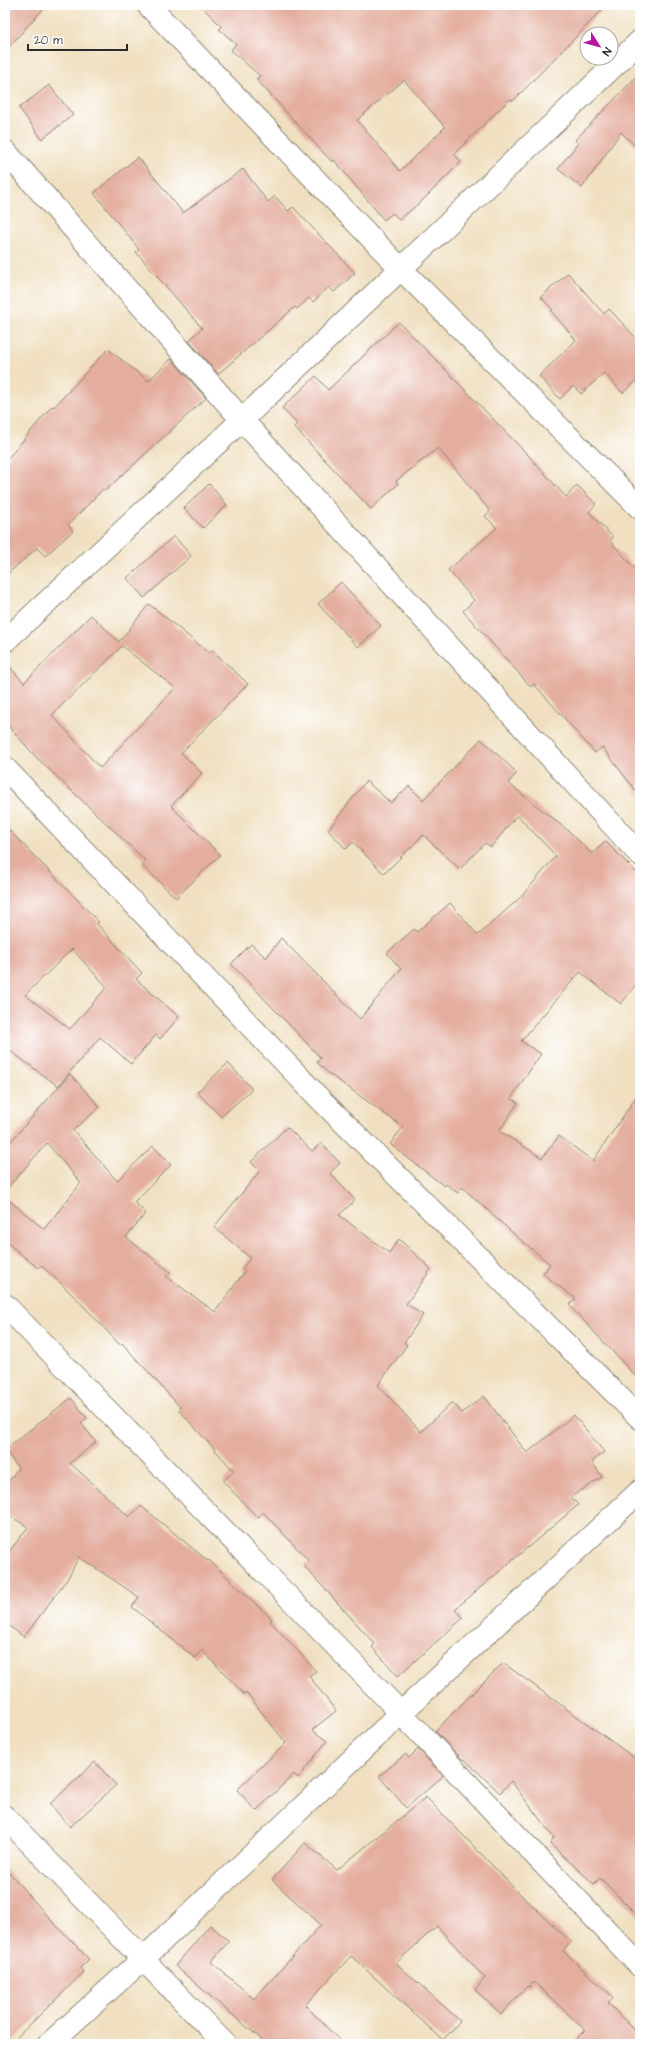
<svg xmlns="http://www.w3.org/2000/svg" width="645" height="2049" viewBox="0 0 645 2049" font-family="'Architects Daughter',sans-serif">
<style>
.building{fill:#e4ae9f;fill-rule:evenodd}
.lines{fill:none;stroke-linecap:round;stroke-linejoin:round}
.minor-casing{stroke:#8e8676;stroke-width:24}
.minor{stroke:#fff;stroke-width:22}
</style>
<rect width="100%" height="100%" fill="#fff"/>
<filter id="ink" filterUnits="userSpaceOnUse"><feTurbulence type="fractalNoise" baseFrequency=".025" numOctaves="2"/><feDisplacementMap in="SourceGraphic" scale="8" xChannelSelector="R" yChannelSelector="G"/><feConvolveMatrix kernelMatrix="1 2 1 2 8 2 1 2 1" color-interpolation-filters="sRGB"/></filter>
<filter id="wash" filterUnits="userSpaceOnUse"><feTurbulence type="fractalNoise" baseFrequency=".012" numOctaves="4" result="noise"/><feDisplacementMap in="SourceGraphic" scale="16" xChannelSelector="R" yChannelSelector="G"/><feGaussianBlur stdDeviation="0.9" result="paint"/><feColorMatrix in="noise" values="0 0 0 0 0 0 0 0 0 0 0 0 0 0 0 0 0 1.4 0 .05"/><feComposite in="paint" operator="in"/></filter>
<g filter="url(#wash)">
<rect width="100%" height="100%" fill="#f0e0c1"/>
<g id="blocks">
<g class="building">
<polygon points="5,5 47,5 5,51"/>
<path d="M 200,5 L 607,5 L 513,101 L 510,99 L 454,154 L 461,162 L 423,200 L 399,220 L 393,213 L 384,220 L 334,160 L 332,162 L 256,79 L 260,76 L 231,50 L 236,44 L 219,29 L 222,27 ZM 404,80 L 445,127 L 400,171 L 357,120 Z"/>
<polygon points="640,73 640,151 621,132 582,188 558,169 578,143 575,140"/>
<polygon points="49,85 73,115 42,139 19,108"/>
<polygon points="138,157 183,213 243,169 268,202 275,196 288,211 293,207 355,273 334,292 329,287 313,302 309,298 297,309 295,307 218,374 189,341 202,328 136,252 139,249 94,193"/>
<polygon points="568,273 604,314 609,309 640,342 640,377 623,393 604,373 581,394 573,386 560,399 539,376 576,340 551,311 553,310 541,297"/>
<polygon points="399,322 528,455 566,497 577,485 596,504 589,512 613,537 610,541 640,574 640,796 602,747 595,753 534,684 531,687 463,611 474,600 448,570 497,528 485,516 490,511 438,448 396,481 398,484 371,509 294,427 297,424 282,408 316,376 328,390"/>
<polygon points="108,349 148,381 171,359 206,398 105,491 103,489 68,525 73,531 45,556 37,548 5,576 5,462 52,406 54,407"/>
<polygon points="209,484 227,505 203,528 184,508"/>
<polygon points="174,536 191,556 144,598 127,578"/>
<polygon points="341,582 381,626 358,647 318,604"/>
<path d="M 149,604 L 209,653 L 212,650 L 248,684 L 181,753 L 202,773 L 171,806 L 220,855 L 176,898 L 141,864 L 145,860 L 35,756 L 5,722 L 5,661 L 24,683 L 91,615 L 119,642 ZM 122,646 L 175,688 L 100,768 L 52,715 Z"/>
<polygon points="481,739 517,773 508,783 571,833 592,854 605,841 640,876 640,979 621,1004 580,972 521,1041 541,1054 511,1098 518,1103 499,1131 542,1158 559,1136 593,1161 640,1091 640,1381 569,1305 576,1299 543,1274 550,1264 515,1235 462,1187 458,1193 446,1184 444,1186 390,1144 403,1127 328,1073 317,1062 321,1058 231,964 251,944 266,958 281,938 360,1019 401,969 387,953 414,929 417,932 450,903 478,935 521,897 556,856 517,815 491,847 485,843 460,869 423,835 384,874 353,842 346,849 328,830 366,781 391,803 409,786 423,800"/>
<path d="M 5,826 L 99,922 L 97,924 L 142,973 L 136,979 L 179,1017 L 160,1039 L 156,1035 L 131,1064 L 100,1037 L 58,1086 L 5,1047 ZM 72,949 L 107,987 L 70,1029 L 25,995 Z"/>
<polygon points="228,1063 252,1089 221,1117 197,1092"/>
<polygon points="70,1074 100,1107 73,1130 117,1181 153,1146 171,1165 134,1202 146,1213 126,1237 170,1272 166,1276 215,1312 245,1271 242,1269 250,1258 214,1227 260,1171 251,1162 287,1127 312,1151 321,1143 340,1163 330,1173 355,1200 339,1215 389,1253 399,1239 431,1269 406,1304 423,1315 404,1343 407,1345 378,1385 421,1432 452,1402 462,1413 484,1396 527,1453 574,1415 604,1452 592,1462 602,1477 571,1497 578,1505 455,1609 463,1618 398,1676 372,1647 375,1644 304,1566 309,1561 263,1512 258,1518 223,1481 234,1471 179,1410 181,1408 122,1343 120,1345 77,1299 41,1265 38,1268 5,1241 5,1197 44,1229 81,1183 47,1143 5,1191 5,1148"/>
<polygon points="71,1398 87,1418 81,1423 96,1442 70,1463 129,1517 141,1506 208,1561 209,1560 272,1619 270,1621 316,1671 309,1676 336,1711 312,1730 327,1741 298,1778 294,1774 256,1811 237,1790 286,1743 246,1692 244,1694 202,1650 195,1658 132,1607 139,1597 79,1557 68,1578 24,1637 5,1623 5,1557 28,1527 5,1513 5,1487 18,1468 5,1449"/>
<polygon points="503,1663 640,1762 640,1918 600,1878 594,1884 550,1844 554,1838 511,1781 500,1793 464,1759 463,1760 435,1731"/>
<polygon points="418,1749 443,1776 406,1808 379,1776 406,1754 409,1758"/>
<polygon points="95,1762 116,1785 70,1827 50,1804"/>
<polygon points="426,1797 518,1892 571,1942 563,1951 613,1997 608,2003 640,2036 640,2044 571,2044 585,2030 534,1982 529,1987 527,1986 501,2014 475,1990 485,1978 437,1926 396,1963 460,2021 443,2040 351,1956 305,2005 343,2044 267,2044 175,1966 210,1925 229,1941 211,1962 254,1999 321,1925 272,1880 305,1843 337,1870"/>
<polygon points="5,1868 49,1918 89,1959 80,1968 84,1972 10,2044 5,2044"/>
</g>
</g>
</g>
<g filter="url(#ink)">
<use href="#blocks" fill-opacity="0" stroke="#8e8676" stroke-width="1"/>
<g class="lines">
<defs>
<g id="minor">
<polyline points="148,5 400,268 640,508"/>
<polyline points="5,151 242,420 640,855"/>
<polyline points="5,641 242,420 640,41"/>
<polyline points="5,768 319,1098 640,1418"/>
<polyline points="5,1305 401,1713 640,1966"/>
<polyline points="5,1817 225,2044"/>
<polyline points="49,2044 142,1960 401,1713 640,1491"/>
</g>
</defs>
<use href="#minor" class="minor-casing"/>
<use href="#minor" class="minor"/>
</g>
</g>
<rect width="645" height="2049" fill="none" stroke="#fff" stroke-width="20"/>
<g transform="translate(599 46) rotate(126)"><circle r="19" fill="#ffffff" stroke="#aaaaaa"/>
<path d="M0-3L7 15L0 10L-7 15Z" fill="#b5179e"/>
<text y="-6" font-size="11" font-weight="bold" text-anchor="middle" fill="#2b2b2b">N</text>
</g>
<path d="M28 44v6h99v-6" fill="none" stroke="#2b2b2b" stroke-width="2"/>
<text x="34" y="44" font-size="12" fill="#2b2b2b" stroke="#ffffff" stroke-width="3" paint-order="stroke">20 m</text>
</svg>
